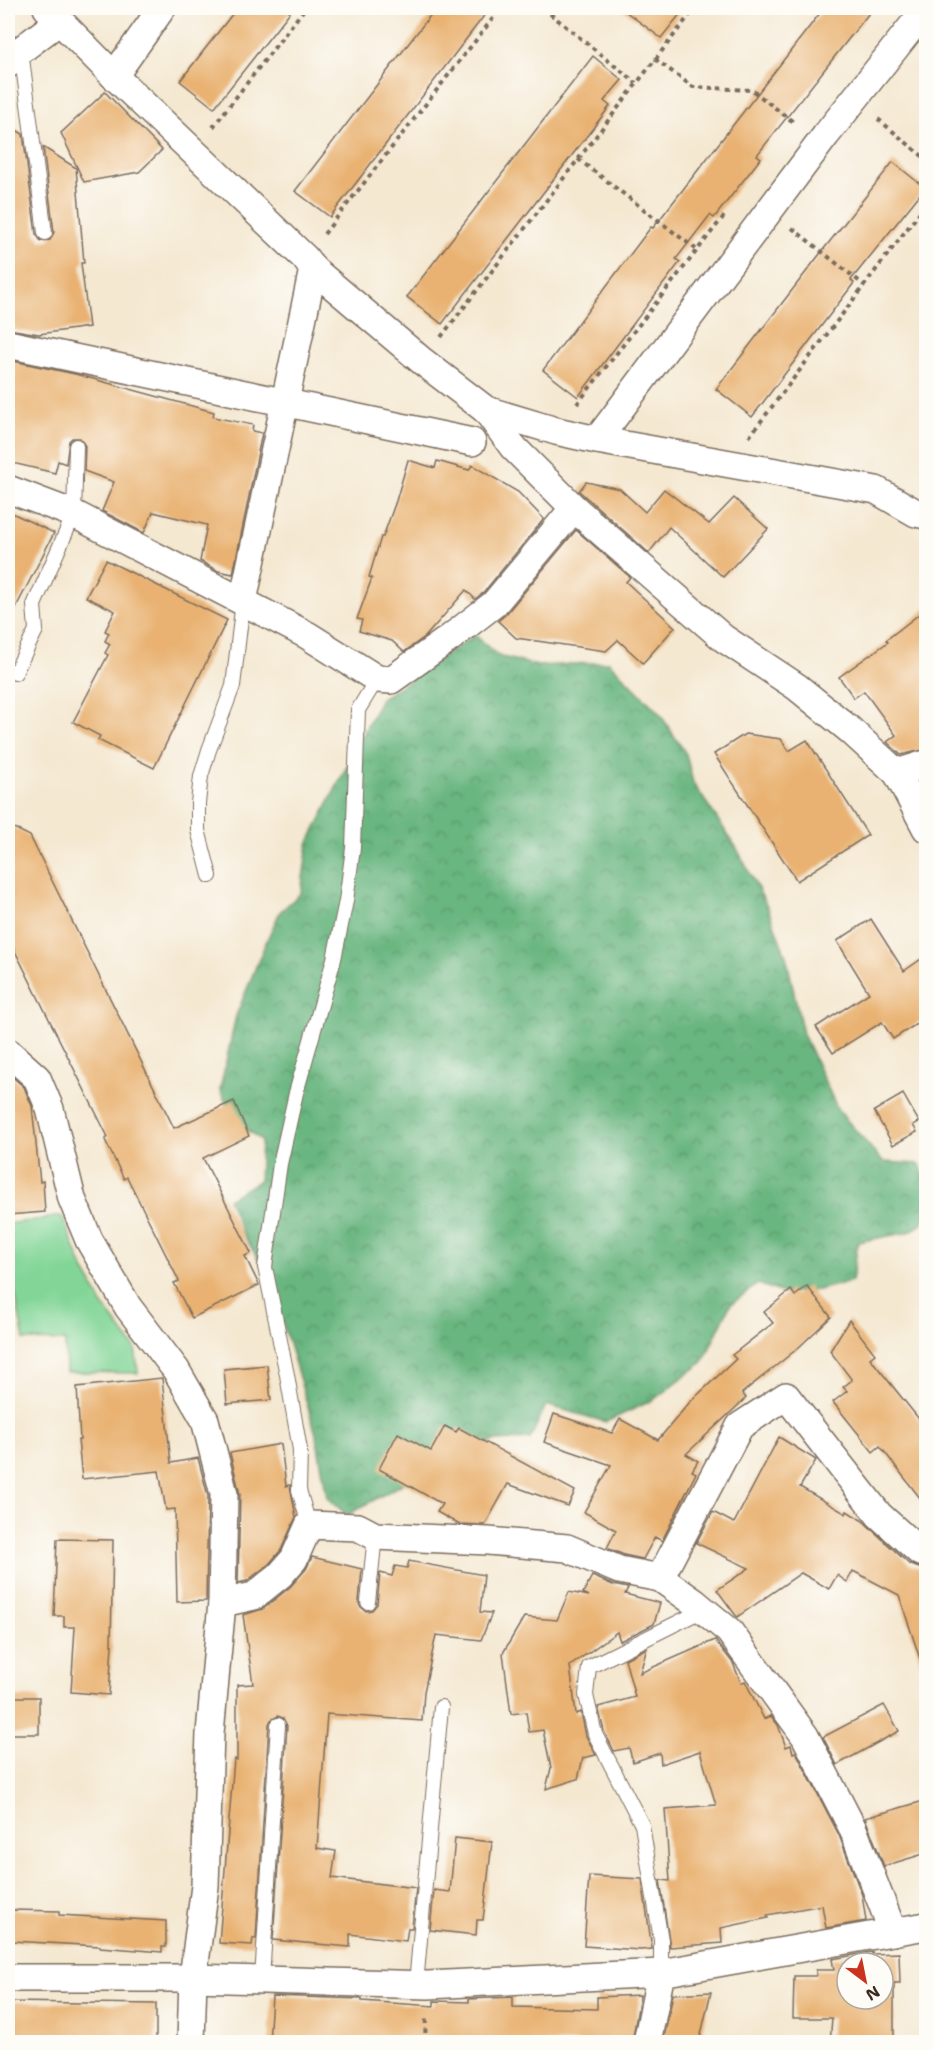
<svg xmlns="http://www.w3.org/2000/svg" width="934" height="2050" viewBox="0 0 934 2050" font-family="'Shantell Sans',sans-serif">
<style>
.forest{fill:url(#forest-crowns);stroke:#52704f;stroke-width:1.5}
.park{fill:#82d597;stroke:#5e805a;stroke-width:1.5}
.building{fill:#e9b272;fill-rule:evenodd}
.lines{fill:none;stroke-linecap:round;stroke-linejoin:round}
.service-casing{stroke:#7c6c5d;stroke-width:16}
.minor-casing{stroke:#7c6c5d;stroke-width:30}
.path{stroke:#7c6c5d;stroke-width:4;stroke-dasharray:4.5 4.5;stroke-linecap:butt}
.service{stroke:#fff;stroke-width:14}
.minor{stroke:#fff;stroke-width:27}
</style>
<defs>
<pattern id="forest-crowns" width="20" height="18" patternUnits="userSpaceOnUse" patternTransform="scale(1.5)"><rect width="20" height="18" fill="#69b680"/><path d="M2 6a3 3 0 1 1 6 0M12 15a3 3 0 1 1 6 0" fill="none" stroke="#589468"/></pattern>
</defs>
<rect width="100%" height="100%" fill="#fdfcf7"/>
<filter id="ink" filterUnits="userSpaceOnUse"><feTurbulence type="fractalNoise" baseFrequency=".0167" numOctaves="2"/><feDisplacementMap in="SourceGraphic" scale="12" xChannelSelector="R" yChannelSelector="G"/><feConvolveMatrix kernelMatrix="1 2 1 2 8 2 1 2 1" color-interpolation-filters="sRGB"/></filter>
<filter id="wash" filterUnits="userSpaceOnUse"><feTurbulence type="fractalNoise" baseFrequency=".008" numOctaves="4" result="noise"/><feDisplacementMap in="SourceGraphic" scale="24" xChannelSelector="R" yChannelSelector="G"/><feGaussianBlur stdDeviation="1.35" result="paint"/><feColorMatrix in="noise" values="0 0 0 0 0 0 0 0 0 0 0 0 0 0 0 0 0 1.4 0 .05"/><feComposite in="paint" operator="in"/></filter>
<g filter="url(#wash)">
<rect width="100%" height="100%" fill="#f4e8d1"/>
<polygon class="forest" points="475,635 498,656 538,666 609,662 660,714 686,754 693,783 736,847 767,906 786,956 803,1034 838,1110 883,1162 920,1164 926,1182 926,1213 922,1224 909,1232 858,1242 852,1281 818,1290 783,1293 758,1284 730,1305 703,1362 653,1400 606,1422 546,1405 530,1439 493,1441 439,1463 347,1515 327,1497 316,1434 269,1277 242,1232 228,1199 259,1181 261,1140 235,1122 220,1090 236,1016 266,942 280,912 301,893 308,844 381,698 407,682"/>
<polygon class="park" points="62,1216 80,1261 102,1304 135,1348 138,1373 66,1372 65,1341 24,1340 8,1256 8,1224"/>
<g id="blocks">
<g class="building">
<polygon points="237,8 293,8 214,108 180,81"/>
<polygon points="436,8 490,8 330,217 295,191"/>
<polygon points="621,8 685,8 661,38"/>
<polygon points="824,8 873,8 757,155 761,158 714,218 710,215 676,259 680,262 578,397 543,370 651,227 653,228"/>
<polygon points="593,56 622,80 604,101 610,106 442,324 407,297"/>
<polygon points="105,92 162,150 139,172 84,182 61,133"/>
<polygon points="8,125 23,134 36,234 41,241 50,240 54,232 43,147 76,168 84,263 81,263 89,327 39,334 8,329"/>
<polygon points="893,162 925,188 851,280 854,283 752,417 716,389 823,250"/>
<polygon points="8,360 75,374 214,412 213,417 253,425 252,431 262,433 233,574 218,571 200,561 207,525 153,512 144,533 102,511 114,482 84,471 85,446 80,438 72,438 69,441 66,464 58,461 55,473 8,462"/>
<polygon points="408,460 435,468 437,461 469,470 472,465 518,492 544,519 483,593 475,599 466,590 426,636 404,652 392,641 359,631 362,620 357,619 372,578 369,577 381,537 383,537 396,501"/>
<polygon points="586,482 620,489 645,512 664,489 709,524 734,498 768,529 723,577 669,527 649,553 579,491"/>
<polygon points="8,511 54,533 8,623"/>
<polygon points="576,530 630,577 626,582 675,627 643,663 618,640 606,651 516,638 498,621 506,614"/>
<polygon points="106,560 227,620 154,768 98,740 100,736 73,722 108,655 105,653 110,644 105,641 109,633 105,631 115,611 86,597"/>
<polygon points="927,608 927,749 901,755 887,742 896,735 864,691 854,698 839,677 888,642 886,640"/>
<polygon points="745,734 781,739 789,751 807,740 868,835 797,881 714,754"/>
<polygon points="8,825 30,836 174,1128 234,1101 249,1136 203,1158 251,1253 245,1256 259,1285 192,1318 174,1283 179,1281 127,1177 124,1179 105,1140 108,1137 8,937"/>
<polygon points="871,919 904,971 927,955 926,1018 893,1039 882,1022 833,1053 816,1027 869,993 837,941"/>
<polygon points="8,1073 24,1087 32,1106 40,1182 43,1181 45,1212 8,1215"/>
<polygon points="903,1094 919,1122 913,1125 917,1132 893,1145 874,1111"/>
<polygon points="807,1286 831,1317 797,1349 742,1393 746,1398 686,1454 698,1461 692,1471 696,1473 662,1541 655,1537 643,1559 624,1555 607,1548 616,1530 584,1512 611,1465 544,1442 554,1414 612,1433 620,1419 658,1440 689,1403 736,1359 732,1355 773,1323 764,1312 791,1290 795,1296"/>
<polygon points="849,1320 875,1354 870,1358 927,1429 927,1507 880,1446 873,1452 833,1402 847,1391 843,1387 852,1380 830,1351"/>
<polygon points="267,1365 271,1400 227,1404 224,1369"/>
<polygon points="162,1378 171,1463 198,1458 208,1496 206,1601 177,1602 175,1509 166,1510 159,1471 82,1479 78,1440 80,1440 77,1387"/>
<polygon points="445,1426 456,1432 459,1428 575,1491 568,1506 508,1484 485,1525 458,1524 437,1512 442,1504 379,1469 398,1433 431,1451"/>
<polygon points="779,1437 816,1460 800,1487 846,1514 847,1511 863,1521 909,1564 919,1568 927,1568 927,1661 921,1662 899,1595 853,1571 847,1582 837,1575 829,1589 801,1573 737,1617 717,1590 749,1568 696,1543 713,1512 734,1523"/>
<polygon points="281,1444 286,1486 290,1485 296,1517 281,1550 269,1564 247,1581 238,1583 240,1494 230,1453"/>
<polygon points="57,1539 113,1540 111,1645 112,1645 109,1695 71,1692 75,1627 64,1627 64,1616 54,1616"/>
<polygon points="312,1557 362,1569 359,1602 360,1606 366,1611 372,1610 377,1604 380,1573 392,1576 395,1566 407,1568 409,1561 484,1575 480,1612 492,1613 481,1640 436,1635 424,1692 422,1721 327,1714 317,1848 336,1851 332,1878 416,1888 412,1928 408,1928 406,1941 350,1934 350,1947 273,1940 287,1726 283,1718 278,1716 271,1720 269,1724 256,1939 253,1938 252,1945 219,1943 234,1759 237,1760 237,1685 253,1684 243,1615 263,1609 290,1587 306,1569"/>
<polygon points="592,1576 613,1585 628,1588 625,1594 660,1603 654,1624 620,1641 617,1632 570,1666 576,1714 581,1712 586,1736 596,1755 583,1758 578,1779 546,1789 551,1768 543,1730 529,1732 526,1712 511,1714 503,1653 524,1617 557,1620 569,1592 589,1596 583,1593"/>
<polygon points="715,1640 733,1663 741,1683 745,1681 764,1719 771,1716 778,1725 786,1747 791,1745 793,1753 796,1752 839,1835 862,1895 866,1921 826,1928 822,1905 767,1915 768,1918 721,1928 722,1943 670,1947 660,1880 670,1881 665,1809 716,1805 700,1751 661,1764 660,1753 633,1762 629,1748 614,1751 604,1731 598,1707 635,1697 625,1659 647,1648 640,1673"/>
<rect x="8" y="1697" width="31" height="37"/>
<polygon points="884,1705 899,1731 837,1765 823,1737"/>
<polygon points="927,1800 927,1853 884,1866 865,1818"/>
<polygon points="455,1838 492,1842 483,1920 477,1920 476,1935 430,1930 434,1890 450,1892"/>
<polygon points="589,1876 642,1879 652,1949 640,1950 584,1946"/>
<polygon points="11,1910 59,1911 59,1915 166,1921 166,1947 162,1947 162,1952 100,1947 100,1946 11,1941"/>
<path d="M 872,1952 L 872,1954 L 899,1953 L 900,1983 L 894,1983 L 894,2043 L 830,2043 L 832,2018 L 793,2018 L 794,1976 L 816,1976 L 816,1970 L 834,1970 L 832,1959 ZM 847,1963 L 883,1963 L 883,1999 L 847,1999 Z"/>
<polygon points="711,1992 699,2043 663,2043 673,1994"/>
<polygon points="640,1995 632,2043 269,2043 272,1996 362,1999 362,2001 434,2006 434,2001 469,2002 469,1999 513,1997 513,2007 597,2009 597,1997"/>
<polygon points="8,2002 156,2004 156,2043 8,2043"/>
</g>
</g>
</g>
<g filter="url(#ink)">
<use href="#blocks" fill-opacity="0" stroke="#7c6c5d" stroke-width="1.5"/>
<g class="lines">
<defs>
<g id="service">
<polyline points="21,51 45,233"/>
<polyline points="15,673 36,630 34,605 74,514 76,446"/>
<polyline points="210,876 198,830 198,803 201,776 209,750 233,686 243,601"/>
<polyline points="309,1525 299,1490 300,1450 287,1375 265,1267 280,1164 296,1093 334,959 346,901 353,848 358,710 377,679"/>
<polyline points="368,1602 375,1536"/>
<polyline points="661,1973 661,1940 642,1825 595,1734 586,1695 589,1667 703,1610"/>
<polyline points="262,1979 278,1725"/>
<polyline points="416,1984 441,1707"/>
</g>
<g id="minor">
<polyline points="47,8 114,76 305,258 313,269 422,361 486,410 513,447 574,508 723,638 797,687 850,730 897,773 926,828"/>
<polyline points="8,64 21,50 59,21"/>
<polyline points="114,76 162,8"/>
<polyline points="8,344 472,442"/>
<polyline points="486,410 556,431 597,440 876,490 916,513 926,515"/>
<polyline points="597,440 826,135 926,9"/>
<polyline points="8,489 74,514 307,635 377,679 391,680 450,638 494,604 574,508"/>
<polyline points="243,601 313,269"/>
<polyline points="897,773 926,764"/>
<polyline points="8,1052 37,1078 50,1109 72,1199 89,1240 128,1307 176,1370 205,1420 224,1494 222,1603 210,1733 205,1886 193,1978 191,2042"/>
<polyline points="660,1578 740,1426 786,1396 879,1515 920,1552 926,1552"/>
<polyline points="222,1603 254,1596 280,1575 294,1559 309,1525 358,1527 375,1536 488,1541 567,1548 619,1570 660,1578 694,1602 729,1631 805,1736 853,1829 893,1932"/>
<polyline points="8,1978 193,1978 428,1985 661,1973 926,1926"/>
<polyline points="647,2042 661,1973"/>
</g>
</defs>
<use href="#service" class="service-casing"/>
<use href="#minor" class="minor-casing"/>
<g class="path">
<polyline points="543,8 636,83"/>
<polyline points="655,59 693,87 752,90 796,124"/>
<polyline points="878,119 926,159"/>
<polyline points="213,127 305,8"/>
<polyline points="578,159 697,250"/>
<polyline points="792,228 864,285"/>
<polyline points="324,234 501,8"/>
<polyline points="441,337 695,8"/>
<polyline points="577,404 724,216"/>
<polyline points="749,437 926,204"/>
<polyline points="425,2042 426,2015"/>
</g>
<use href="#service" class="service"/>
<use href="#minor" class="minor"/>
</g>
</g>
<rect width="934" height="2050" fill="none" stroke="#fdfcf7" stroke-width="30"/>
<g transform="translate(865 1981) rotate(148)"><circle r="28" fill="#fdfcf7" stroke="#afa8a0" stroke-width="1.5"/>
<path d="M0-4.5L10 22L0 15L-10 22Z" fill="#c8321e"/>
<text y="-9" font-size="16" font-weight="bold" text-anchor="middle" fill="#3b2a1e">N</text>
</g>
</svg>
